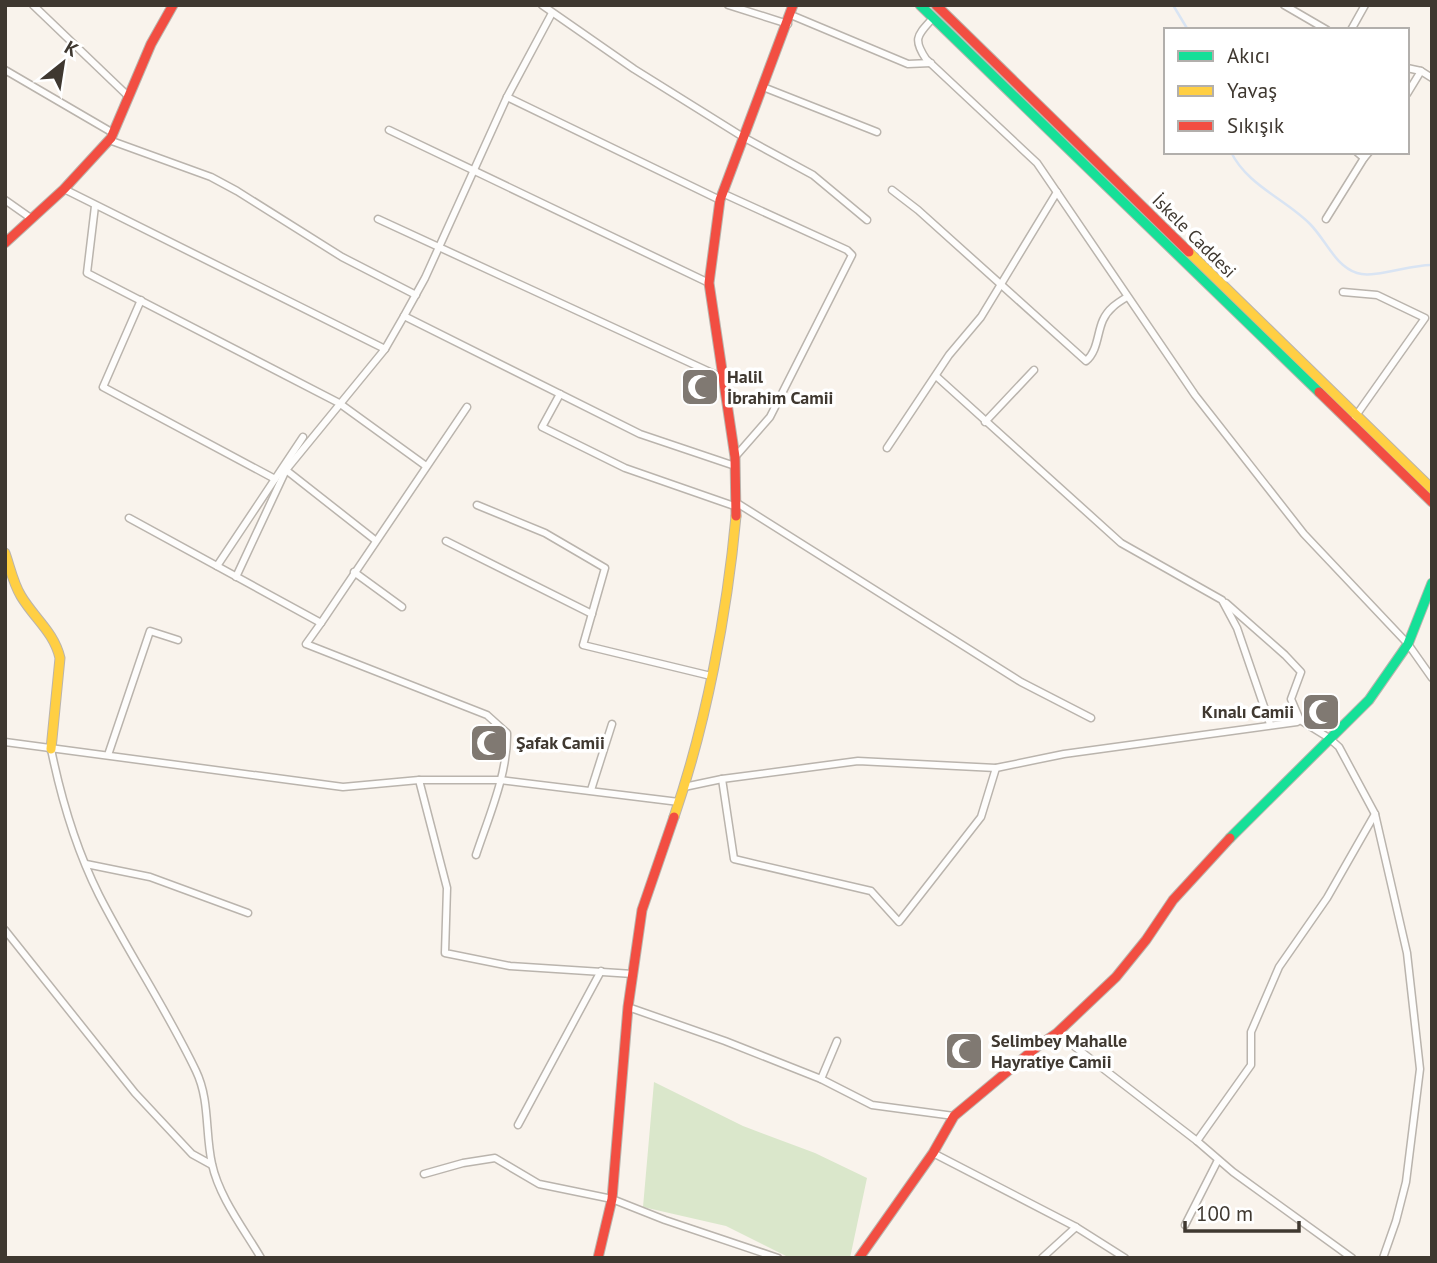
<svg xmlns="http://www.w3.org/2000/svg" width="1437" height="1263" viewBox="0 0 1437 1263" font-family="'PT Sans',sans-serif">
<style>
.green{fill:#dae7cb}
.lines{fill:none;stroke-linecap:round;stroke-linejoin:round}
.stream{stroke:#d9e4f3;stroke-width:2.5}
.street-casing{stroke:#bab4ad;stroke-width:9}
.fast-casing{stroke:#bab4ad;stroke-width:11}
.slow-casing{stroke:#bab4ad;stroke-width:11}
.jam-casing{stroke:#bab4ad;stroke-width:11}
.street{stroke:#fefdfc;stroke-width:6}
.fast{stroke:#16e098;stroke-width:9}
.slow{stroke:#ffcf43;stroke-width:9}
.jam{stroke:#f24e42;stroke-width:9}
.labels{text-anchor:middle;stroke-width:7;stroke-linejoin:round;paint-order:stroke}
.street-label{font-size:18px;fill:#3f3830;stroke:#fff}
.poi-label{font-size:18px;font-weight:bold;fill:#3f3830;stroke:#fff;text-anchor:start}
</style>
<rect width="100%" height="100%" fill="#f9f3ec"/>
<polygon class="green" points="654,1082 743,1126 815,1153 867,1178 850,1258 790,1258 726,1226 643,1207"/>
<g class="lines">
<g class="stream">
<polyline points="1173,5 1188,30"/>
<path d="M 1231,152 C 1247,185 1285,199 1310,224 C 1326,240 1335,266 1357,273 C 1374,279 1412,264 1432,265"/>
</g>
<defs>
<g id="street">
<polyline points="33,5 128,96"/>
<polyline points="542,5 634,69 743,137 813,175 867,220"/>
<polyline points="728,5 788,24"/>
<polyline points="1284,5 1327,30"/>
<polyline points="552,13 507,97 425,278 404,316 640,434 735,466"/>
<polyline points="791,15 908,64 931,63"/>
<path d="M 933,18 C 918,35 912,38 926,59 L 1037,163 L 1195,395 L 1304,534 L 1408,644 L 1432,678"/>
<polyline points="1351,30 1365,5"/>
<polyline points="1407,68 1421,71 1432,78"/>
<polyline points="5,70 113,133"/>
<polyline points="763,87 877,132"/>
<polyline points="1407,94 1421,71"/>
<polyline points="507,97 720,200"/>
<polyline points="389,130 709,283"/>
<polyline points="109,140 211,177 237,191 342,257 416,295"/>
<polyline points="1357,152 1364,158 1369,152"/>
<polyline points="64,189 385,349"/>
<path d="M 892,190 L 918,210 L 1086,361 C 1098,351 1097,333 1103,320 C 1108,309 1117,303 1127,297"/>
<polyline points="722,193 847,250 852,255 770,417 735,457"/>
<polyline points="5,200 32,219"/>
<polyline points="95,206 87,273 339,403 426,466"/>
<polyline points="378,219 723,378"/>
<polyline points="1326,219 1364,158"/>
<polyline points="1343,292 1377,295 1425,318 1355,417"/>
<polyline points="141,300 103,387 275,479"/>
<polyline points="936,376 1121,543 1222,600 1237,628 1270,724"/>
<polyline points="560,394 542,427 625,468 737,507"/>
<polyline points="985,422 1034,370"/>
<polyline points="887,448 949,355 981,317 1057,192"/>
<polyline points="286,470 375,540"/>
<polyline points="737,503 1021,682 1091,718"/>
<polyline points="477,505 545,533 605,568 583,645 711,676"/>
<path d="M 129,518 L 321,623 L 306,644 L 487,715 L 507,733 C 508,773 489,816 476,855"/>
<polyline points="446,541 592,614"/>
<polyline points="217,566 303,437"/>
<polyline points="354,572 402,607"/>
<polyline points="236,577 286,470 385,349 404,316"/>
<polyline points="1226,603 1285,655 1301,672 1291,699 1300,720"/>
<polyline points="321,623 467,407"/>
<polyline points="5,742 343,787 419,780 500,780 679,802"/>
<path d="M 51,749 C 61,798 76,849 99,895 C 129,954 167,1010 196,1071 C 210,1100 205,1133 212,1164 C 219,1197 244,1229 261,1258"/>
<polyline points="108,755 150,631 178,640"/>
<polyline points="722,779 734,859 871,891 899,922 981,817 996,768"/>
<polyline points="419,780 447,888 445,953 510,966 633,974"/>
<polyline points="684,787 722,779 858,761 996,768 1064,754 1297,722 1300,720 1329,738 1339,747 1375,814 1407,953 1420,1069 1406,1182 1396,1221 1383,1258"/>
<polyline points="591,790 612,724"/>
<polyline points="86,864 150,877 248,913"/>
<polyline points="5,930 135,1093 192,1154 212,1165"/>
<polyline points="628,1007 725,1041 821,1079 872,1105 954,1116"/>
<polyline points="1057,1033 1197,1141 1233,1172 1352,1258"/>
<polyline points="821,1079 837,1041"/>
<polyline points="518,1125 601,971"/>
<polyline points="1197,1141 1251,1065 1251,1032 1279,967 1327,898 1375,814"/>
<polyline points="933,1153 1076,1227 1125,1258"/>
<polyline points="424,1174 463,1163 495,1158 539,1184 612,1199 665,1220 778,1258"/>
<polyline points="1185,1225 1218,1160"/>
<polyline points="1042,1258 1076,1227"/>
</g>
<g id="fast">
<polyline points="920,5 1319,392"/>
<polyline points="1230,838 1369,700 1408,644 1432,583"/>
</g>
<g id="slow">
<polyline points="1189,252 1432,489"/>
<path d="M 5,553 C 10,567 13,583 21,596 C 34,618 54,632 60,658 L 51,749"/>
<path d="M 674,817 C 706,724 727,614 736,516"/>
</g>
<g id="jam">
<polyline points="936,5 1189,252"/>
<polyline points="5,243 64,189 111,138 151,44 173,5"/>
<polyline points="1319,392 1432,502"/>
<polyline points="736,516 735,457 709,283 720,200 793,5"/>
<polyline points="598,1258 612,1199 628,1007 642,910 674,817"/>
<polyline points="859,1258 933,1153 954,1116 1038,1046 1057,1033 1116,977 1146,940 1173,900 1230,838"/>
</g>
</defs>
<use href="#street" class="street-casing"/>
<use href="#fast" class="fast-casing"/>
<use href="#slow" class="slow-casing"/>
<use href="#jam" class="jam-casing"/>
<use href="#street" class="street"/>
<use href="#fast" class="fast"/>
<use href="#slow" class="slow"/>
<use href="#jam" class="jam"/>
</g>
<defs>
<symbol id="mosque-square" viewBox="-11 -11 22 22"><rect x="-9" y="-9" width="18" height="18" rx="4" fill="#807972" stroke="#fff"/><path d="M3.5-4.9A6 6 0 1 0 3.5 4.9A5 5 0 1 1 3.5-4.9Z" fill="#fff"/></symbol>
</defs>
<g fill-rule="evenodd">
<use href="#mosque-square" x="678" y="365" width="44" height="44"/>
<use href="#mosque-square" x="1299" y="690" width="44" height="44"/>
<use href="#mosque-square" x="467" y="721" width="44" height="44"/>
<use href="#mosque-square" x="942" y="1029" width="44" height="44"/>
</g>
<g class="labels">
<g class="street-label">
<text transform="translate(1194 236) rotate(45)" y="6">İskele Caddesi</text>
</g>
<g class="poi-label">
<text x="727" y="383">Halil<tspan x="727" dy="21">İbrahim Camii</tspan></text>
<text x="1294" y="718" text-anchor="end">Kınalı Camii</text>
<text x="516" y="749">Şafak Camii</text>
<text x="991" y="1047">Selimbey Mahalle<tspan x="991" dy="21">Hayratiye Camii</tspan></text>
</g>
</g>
<rect width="1437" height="1263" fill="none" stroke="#3f3830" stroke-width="14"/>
<rect x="1164" y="28" width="245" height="126" fill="#ffffff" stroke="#b2afac" stroke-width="2"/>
<rect x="1178" y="51" width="35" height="10" fill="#16e098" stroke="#b2afac" stroke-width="2"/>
<text x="1227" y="63" font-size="21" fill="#3f3830">Akıcı</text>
<rect x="1178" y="86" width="35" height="10" fill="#ffcf43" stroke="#b2afac" stroke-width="2"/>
<text x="1227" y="98" font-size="21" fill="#3f3830">Yavaş</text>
<rect x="1178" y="121" width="35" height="10" fill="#f24e42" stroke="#b2afac" stroke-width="2"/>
<text x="1227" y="133" font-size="21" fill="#3f3830">Sıkışık</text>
<g transform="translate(63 63) rotate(30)" stroke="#ffffff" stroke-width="5" paint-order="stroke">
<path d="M0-5L12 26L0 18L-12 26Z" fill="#3f3830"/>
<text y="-10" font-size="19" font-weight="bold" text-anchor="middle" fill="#3f3830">K</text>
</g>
<path d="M1185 1221v10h114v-10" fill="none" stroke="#3f3830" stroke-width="3.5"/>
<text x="1196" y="1221" font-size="21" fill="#3f3830" stroke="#ffffff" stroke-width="5" paint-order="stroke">100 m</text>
</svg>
